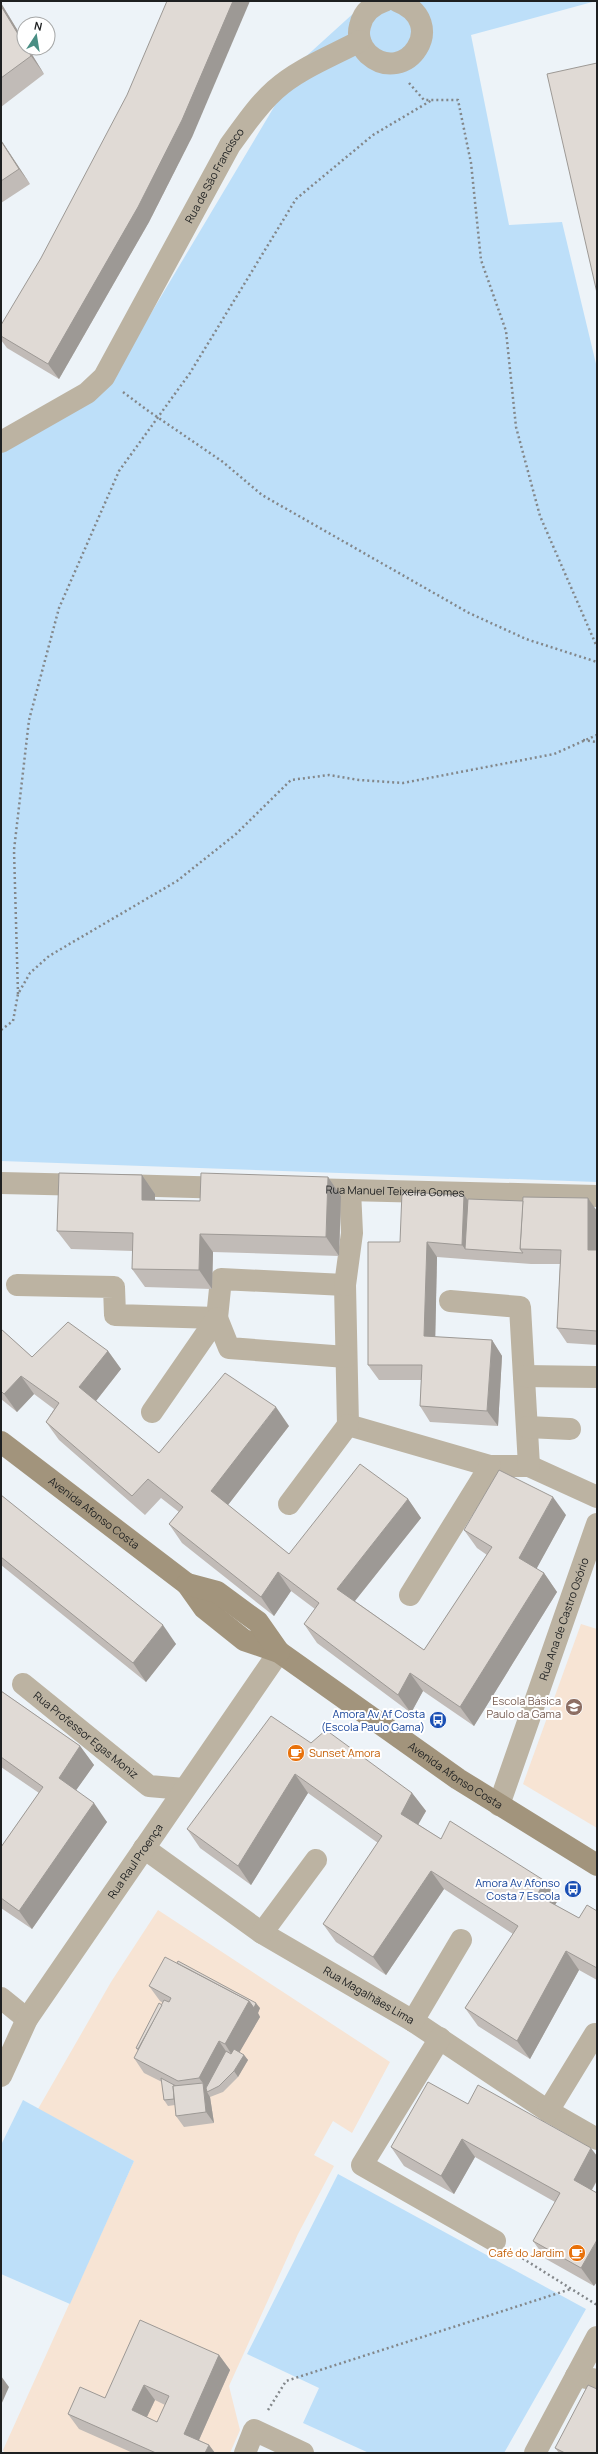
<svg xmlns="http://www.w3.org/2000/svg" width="598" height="2454" viewBox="0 0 598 2454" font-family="Manrope,sans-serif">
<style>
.education{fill:#f7e4d4}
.green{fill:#bddff9}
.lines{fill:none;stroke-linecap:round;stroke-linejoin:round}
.path{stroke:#83878a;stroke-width:2.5;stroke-dasharray:2 3;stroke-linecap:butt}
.street{stroke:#bcb3a2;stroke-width:22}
.secondary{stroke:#a2947c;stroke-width:22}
.wall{fill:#c1bbb7;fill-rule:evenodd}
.shaded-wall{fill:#9d9995}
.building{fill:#e0dad5;stroke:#9d9995;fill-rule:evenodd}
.labels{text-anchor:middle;stroke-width:4;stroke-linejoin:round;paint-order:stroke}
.street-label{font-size:11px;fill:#1e2021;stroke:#fff}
.education-label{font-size:11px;fill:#785e54;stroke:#fff;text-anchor:end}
.transit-label{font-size:11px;fill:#164399;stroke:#fff;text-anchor:end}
.food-label{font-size:11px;fill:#c56008;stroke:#fff;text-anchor:start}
</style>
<rect width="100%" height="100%" fill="#edf3f8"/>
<g class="education">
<polygon points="581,1624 597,1629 597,1828 523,1784"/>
<polygon points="158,1910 390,2062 352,2133 333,2121 314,2155 334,2166 298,2234 229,2386 240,2430 230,2453 5,2453 3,2450 134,2161 38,2109 111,1982"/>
</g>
<g class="green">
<polygon points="367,1 596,1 471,35 509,225 562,222 597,368 597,1182 1,1161 1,449 113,377 302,60"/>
<polygon points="23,2100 134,2161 70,2304 1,2274 1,2145"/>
<polygon points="338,2174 586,2309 504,2453 369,2453 303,2423 319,2388 247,2354"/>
</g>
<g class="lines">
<g class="path">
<polyline points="409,83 424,100 458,100 471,163 481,260 506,331 516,427 540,516 597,647"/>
<polyline points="123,392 147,410 223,462 262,495 469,613 526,639 597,662"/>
<polyline points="583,740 597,742"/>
<polyline points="18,994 14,850 29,720 59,608 119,471 190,373 296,199 373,135 432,100"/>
<polyline points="1,1030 13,1021 18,994 30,973 49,956 177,881 236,834 291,780 329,775 359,780 403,783 554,754 597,735"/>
<polyline points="514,2253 597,2305"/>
<polyline points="268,2410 286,2381 571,2289"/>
</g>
<g class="street">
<path d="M 384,1 C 372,5 363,12 360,26 C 357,36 361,47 368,54 C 406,88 451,22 397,1"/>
<path id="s1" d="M 1,442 L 87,393 L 104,377 L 230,145 C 244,126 257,106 275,90 C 298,69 332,56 360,41"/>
<polyline points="1,1183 88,1185"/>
<polyline points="120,1185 230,1188"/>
<path id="s2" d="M 306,1189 L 597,1196"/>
<polyline points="17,1285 114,1287 115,1315 217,1318 221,1279 345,1285 348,1425 490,1466 529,1466 597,1497"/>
<polyline points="345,1285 352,1233 350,1190"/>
<polyline points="450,1301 520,1307 529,1466"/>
<polyline points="524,1376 597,1377"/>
<polyline points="152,1412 217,1318 229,1348 346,1357"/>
<polyline points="527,1427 570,1429"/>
<polyline points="289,1504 348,1425"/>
<polyline points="410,1595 490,1466"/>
<path id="s3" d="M 23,1684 L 149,1786 L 184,1789"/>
<path id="s4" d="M 499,1805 L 597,1524"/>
<path id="s5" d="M 144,1848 L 262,1933 L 413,2021 L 548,2111 L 597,2139"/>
<polyline points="262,1933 316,1860"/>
<polyline points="1,1998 27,2019"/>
<polyline points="413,2021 461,1940"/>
<polyline points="440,2038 362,2165 495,2241"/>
<path id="s6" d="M 1,2076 L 27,2019 L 279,1652"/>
<polyline points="548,2111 595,2034"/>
<polyline points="576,2376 597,2380"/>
<polyline points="245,2453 254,2430 303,2453"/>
<polyline points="535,2453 597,2337"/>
</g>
<g class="secondary">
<path id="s7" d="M 1,1442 L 187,1584 L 204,1608 L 244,1640 L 279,1652 L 458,1779 L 597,1865"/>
<polyline points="187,1584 217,1592 258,1622 279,1652"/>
</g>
</g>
<g class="wall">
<polygon points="1,3 24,41 24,48 28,48 44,74 1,107"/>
<polygon points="193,135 149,222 59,379 7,348 1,340 1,325"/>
<polygon points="1,140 30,184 1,203"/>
<polygon points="142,1175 155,1194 155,1200 200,1201 328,1177 341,1196 339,1256 213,1252 212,1289 145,1287 132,1269 133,1251 71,1249 57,1231"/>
<polygon points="468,1199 597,1211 597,1345 567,1343 557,1328 560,1264 531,1264 437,1257 435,1337 492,1340 502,1356 498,1426 430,1422 420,1406 421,1380 379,1380 368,1365 400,1242"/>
<polygon points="1,1329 32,1357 108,1351 121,1369 96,1401 159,1453 289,1426 228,1505 289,1554 408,1499 421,1518 355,1601 424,1650 487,1555 477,1548 464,1530 566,1515 536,1569 544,1573 557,1592 474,1726 423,1691 411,1713 317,1643 304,1624 315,1609 291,1591 274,1616 182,1543 169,1524 179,1512 161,1498 145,1515 59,1440 46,1422 54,1409 34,1394 17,1412 1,1399"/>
<polygon points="1,1495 176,1644 146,1682 1,1565"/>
<polygon points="1,1691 80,1746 94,1765 76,1790 107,1822 32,1929 1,1908 1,1847 39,1793 1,1767"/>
<polygon points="311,1743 412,1793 426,1811 418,1824 441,1839 558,1900 555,1905 579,1918 597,1911 597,1980 579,1970 530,2059 478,2026 465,2008 513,1934 444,1889 386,1975 336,1942 323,1924 378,1843 308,1793 251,1885 200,1848 187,1829"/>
<polygon points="149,1986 260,2008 258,2013 260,2017 239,2052 244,2055 248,2060 238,2077 223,2092 210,2097 214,2123 184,2127 176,2116 175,2105 168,2106 164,2100 162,2082 144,2073 134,2058 138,2051 136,2048 163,2003 160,2001"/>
<polygon points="468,2104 597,2156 597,2181 592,2190 594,2286 546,2259 533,2241 555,2202 475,2157 454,2194 404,2166 391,2147"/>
<path d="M 219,2355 L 230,2370 L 199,2440 L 209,2445 L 215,2453 L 133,2453 L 79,2429 L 68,2414 ZM 155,2400 L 165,2405 L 157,2422 L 147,2417 Z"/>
<polygon points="555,2448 597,2453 559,2453"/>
</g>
<g class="shaded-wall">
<polygon points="233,1 250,1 193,135 149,222 59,379 48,364"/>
<polygon points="1,3 24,41 24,44 1,6"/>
<polygon points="27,48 28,48 44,74 31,56"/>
<polygon points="1,140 30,184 19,169 1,141"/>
<polygon points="142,1175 155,1194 155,1219 142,1200"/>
<polygon points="328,1177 341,1196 339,1256 326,1237"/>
<polygon points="464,1195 475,1210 465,1249 462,1245"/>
<polygon points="588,1198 597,1211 597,1262 588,1250"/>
<polygon points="200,1234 213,1252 212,1289 199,1270"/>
<polygon points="427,1242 437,1257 435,1351 424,1336"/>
<polygon points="492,1340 502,1356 498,1426 487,1411"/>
<polygon points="108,1351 121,1369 92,1406 79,1387"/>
<polygon points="21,1376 34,1394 17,1412 4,1394"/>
<polygon points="276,1407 289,1426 224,1510 211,1491"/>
<polygon points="553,1497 566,1515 532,1577 519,1558"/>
<polygon points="408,1499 421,1518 350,1607 337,1589"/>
<polygon points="278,1572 291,1591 274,1616 261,1597"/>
<polygon points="544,1573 557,1592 474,1726 460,1707"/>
<polygon points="163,1625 176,1644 146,1682 133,1663"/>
<polygon points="410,1673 423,1691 411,1713 398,1695"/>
<polygon points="80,1746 94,1765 72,1796 59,1778"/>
<polygon points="295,1774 308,1793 251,1885 238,1866"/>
<polygon points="412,1793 426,1811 414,1832 401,1814"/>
<polygon points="94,1803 107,1822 32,1929 19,1911"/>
<polygon points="431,1871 444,1889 386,1975 373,1957"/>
<polygon points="545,1881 558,1900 550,1913 537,1895"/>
<polygon points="566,1951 579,1970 530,2059 517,2041"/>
<polygon points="249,2001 256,2003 260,2008 258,2013 260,2017 235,2060 225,2044"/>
<polygon points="219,2041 230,2057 207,2092 210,2097 214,2123 206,2112 203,2083 199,2078"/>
<polygon points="244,2055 248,2060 238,2077 234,2071"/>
<polygon points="462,2139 475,2157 454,2194 441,2176"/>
<polygon points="591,2148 597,2156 597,2180 587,2198 574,2180"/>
<polygon points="597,2240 597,2282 594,2286 581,2268"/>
<polygon points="219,2355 230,2370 195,2449 184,2434"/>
<polygon points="1,2376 9,2387 1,2405"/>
<polygon points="144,2385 155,2400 143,2425 132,2410"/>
<polygon points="209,2445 215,2453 205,2453"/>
</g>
<g class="building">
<polygon points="167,1 233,1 182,120 138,207 48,364 1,336 1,325 41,258 127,95"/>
<polygon points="1,6 24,44 24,48 27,48 31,56 1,78"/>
<polygon points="597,63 597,293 547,74"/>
<polygon points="1,141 19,169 1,181"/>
<polygon points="59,1173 142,1175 142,1200 200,1201 201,1173 328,1177 326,1237 200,1234 199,1270 132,1269 133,1233 57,1231"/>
<polygon points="402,1192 464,1195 462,1245 427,1242 424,1336 492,1340 487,1411 420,1406 422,1365 368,1365 368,1242 400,1242"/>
<polygon points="523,1197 588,1198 588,1250 597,1250 597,1331 557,1328 561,1250 520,1249"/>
<polygon points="468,1199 523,1201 520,1249 523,1253 465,1249"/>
<polygon points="68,1322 108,1351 79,1387 159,1453 225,1373 276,1407 211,1491 289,1554 360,1464 408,1499 337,1589 424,1650 492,1547 464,1530 499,1470 553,1497 519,1558 544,1573 460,1707 410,1673 398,1695 304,1624 319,1603 278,1572 261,1597 169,1524 183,1507 148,1479 132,1496 46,1422 59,1403 21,1376 4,1394 1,1391 1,1329 32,1357"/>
<polygon points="1,1495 163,1625 133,1663 1,1557"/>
<polygon points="1,1691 80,1746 59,1778 94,1803 19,1911 1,1898 1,1847 43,1787 1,1757"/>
<polygon points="271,1716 311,1743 326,1730 412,1793 401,1814 441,1839 450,1821 545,1881 537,1895 579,1918 587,1905 597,1911 597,1968 566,1951 517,2041 465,2008 518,1926 431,1871 373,1957 323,1924 382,1836 295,1774 238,1866 187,1829"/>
<polygon points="165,1957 249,2001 225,2044 219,2041 199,2078 178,2081 134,2058 164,2000 169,2002 171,1998 149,1986"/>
<polygon points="178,1961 256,2003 254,2008 249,2001 177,1963"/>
<polygon points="159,2003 162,2005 138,2049 136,2048"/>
<polygon points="234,2049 244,2055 234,2071 219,2086 207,2092 206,2088 226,2051 231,2054"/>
<polygon points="161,2078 176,2086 173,2086 174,2099 164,2100"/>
<polygon points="428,2082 468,2104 478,2085 591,2148 574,2180 597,2193 597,2240 581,2268 533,2241 560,2193 462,2139 441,2176 391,2147"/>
<polygon points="203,2083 206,2112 176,2116 173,2086"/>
<path d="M 140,2320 L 219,2355 L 184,2434 L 209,2445 L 205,2453 L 156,2453 L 68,2414 L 80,2387 L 105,2398 ZM 144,2385 L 169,2396 L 157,2422 L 132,2410 Z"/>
<polygon points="588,2385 597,2389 597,2453 565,2453 555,2448"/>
</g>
<defs>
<symbol id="school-disc" viewBox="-11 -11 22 22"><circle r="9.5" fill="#8d6e63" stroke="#fff"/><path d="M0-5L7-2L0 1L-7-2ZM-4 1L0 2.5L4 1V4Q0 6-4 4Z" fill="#fff"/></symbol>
<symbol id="bus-disc" viewBox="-11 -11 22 22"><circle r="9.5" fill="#1a4fb4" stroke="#fff"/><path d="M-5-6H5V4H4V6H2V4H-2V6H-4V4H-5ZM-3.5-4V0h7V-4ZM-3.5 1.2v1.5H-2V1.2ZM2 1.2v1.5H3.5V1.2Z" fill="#fff"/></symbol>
<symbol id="cafe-disc" viewBox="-11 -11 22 22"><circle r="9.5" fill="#e8710a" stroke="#fff"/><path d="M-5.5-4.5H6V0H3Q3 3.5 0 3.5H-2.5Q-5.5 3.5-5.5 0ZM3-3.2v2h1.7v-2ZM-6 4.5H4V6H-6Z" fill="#fff"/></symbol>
</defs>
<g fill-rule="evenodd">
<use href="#school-disc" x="564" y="1697" width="20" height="20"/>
<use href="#bus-disc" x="428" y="1710" width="20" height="20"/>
<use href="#cafe-disc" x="286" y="1743" width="20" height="20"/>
<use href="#bus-disc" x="563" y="1879" width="20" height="20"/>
<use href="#cafe-disc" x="567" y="2243" width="20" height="20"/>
</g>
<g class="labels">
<g class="street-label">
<text dy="4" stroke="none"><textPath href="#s1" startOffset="352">Rua de São Francisco</textPath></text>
<text dy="4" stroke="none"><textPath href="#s2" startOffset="89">Rua Manuel Teixeira Gomes</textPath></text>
<text dy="4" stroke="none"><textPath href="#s7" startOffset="117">Avenida Afonso Costa</textPath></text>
<text dy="4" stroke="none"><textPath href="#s4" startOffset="197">Rua Ana de Castro Osório</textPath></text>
<text dy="4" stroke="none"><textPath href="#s3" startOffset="81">Rua Professor Egas Moniz</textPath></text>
<text dy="4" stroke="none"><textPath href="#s7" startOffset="567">Avenida Afonso Costa</textPath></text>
<text dy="4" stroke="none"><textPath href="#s6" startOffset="254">Rua Raul Proença</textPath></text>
<text dy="4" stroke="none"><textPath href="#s5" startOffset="269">Rua Magalhães Lima</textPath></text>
</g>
<g class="education-label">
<text x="561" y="1705">Escola Básica<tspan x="561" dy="13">Paulo da Gama</tspan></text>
</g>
<g class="transit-label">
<text x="425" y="1718">Amora Av Af Costa<tspan x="425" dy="13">(Escola Paulo Gama)</tspan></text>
<text x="560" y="1887">Amora Av Afonso<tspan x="560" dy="13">Costa 7 Escola</tspan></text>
</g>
<g class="food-label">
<text x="309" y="1757">Sunset Amora</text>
<text x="564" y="2257" text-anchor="end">Café do Jardim</text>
</g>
</g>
<rect width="598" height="2454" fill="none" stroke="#1e2021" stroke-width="4"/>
<g transform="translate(36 36) rotate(12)"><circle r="19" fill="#ffffff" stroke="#a5a6a6"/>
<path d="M0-3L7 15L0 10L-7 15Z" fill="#498e84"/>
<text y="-6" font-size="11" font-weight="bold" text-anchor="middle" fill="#1e2021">N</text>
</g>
</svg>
